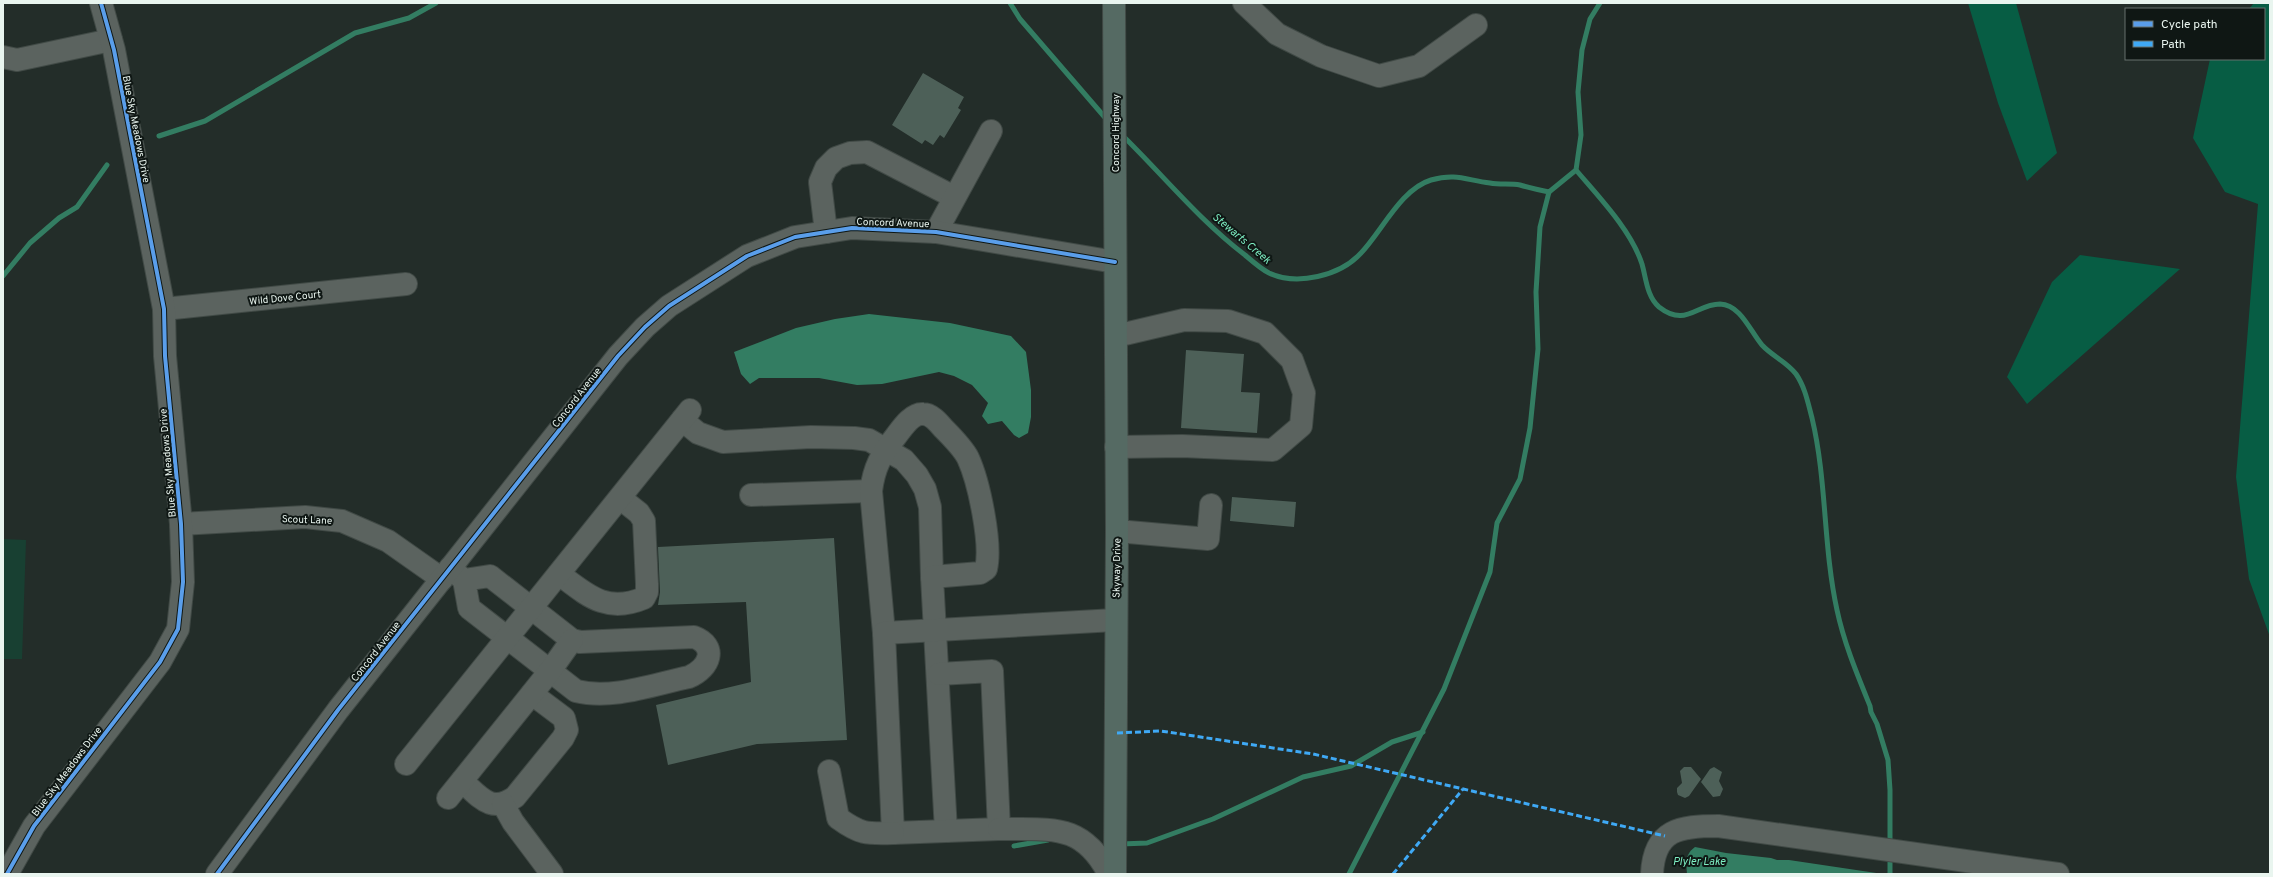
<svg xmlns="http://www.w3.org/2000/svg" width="2273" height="877" viewBox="0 0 2273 877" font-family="Overpass,sans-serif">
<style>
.green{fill:#184032}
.forest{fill:#075d44}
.water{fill:#337d62}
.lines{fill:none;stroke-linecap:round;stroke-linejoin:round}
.stream{stroke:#337d62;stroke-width:5}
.building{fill:#4d6058}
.minor-casing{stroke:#414a46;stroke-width:24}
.highway-casing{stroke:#414a46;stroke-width:24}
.minor{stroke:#5b635f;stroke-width:22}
.highway{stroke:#556a63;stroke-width:22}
.quiet{stroke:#3fa9f5;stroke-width:3;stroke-dasharray:6 3;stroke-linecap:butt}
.cycleway-casing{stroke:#0f1714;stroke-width:6}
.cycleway{stroke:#5a9eea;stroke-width:4}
.labels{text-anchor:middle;stroke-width:4;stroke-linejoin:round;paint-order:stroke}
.street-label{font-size:10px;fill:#e9f5ef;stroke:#0f1714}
.water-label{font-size:11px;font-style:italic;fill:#7dedc2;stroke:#0f1714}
</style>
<rect width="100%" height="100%" fill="#232d29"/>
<polygon class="green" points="3,539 26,540 22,659 3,659"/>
<g class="forest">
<polygon points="1968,3 2016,3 2057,153 2027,181 1998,103"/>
<polygon points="2254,3 2270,3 2270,637 2249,579 2236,477 2258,204 2225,192 2193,138 2210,59 2264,59 2264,9 2249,9"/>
<polygon points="2080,255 2180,269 2027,404 2007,377 2052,282"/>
</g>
<g class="water">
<polygon points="869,314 950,323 1011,336 1026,352 1031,390 1031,417 1028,433 1019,438 1014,435 1002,421 988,424 982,416 988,403 972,385 954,376 939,372 882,384 857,385 819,378 759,378 750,384 741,374 734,352 796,328 835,319"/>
<path d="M 1695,847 L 1726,853 L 1771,858 L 1777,860 L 1789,860 L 1883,874 L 1687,874 C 1686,863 1685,854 1695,847 Z"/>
</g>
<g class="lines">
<g class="stream">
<polyline points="1010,3 1020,19 1108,121"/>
<path d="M 1122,135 C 1163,175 1199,220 1245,255 C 1252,261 1261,269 1269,273 C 1297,286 1340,276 1361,253 C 1382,231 1401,189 1431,180 C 1456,173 1466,180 1490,183 C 1500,185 1511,183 1520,185 C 1530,188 1539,190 1549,192 L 1576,170 L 1581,135 L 1578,92 L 1582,50 L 1590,19 L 1600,3"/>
<polyline points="159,136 205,121 355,33 409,18 436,3"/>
<path d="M 1576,170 C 1598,196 1631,230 1642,264 C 1646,278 1647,297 1659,307 C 1686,328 1696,304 1720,304 C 1741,305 1750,331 1762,345 C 1772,356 1787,362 1796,374 C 1805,387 1808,403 1812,418 C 1827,481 1823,546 1837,610 C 1844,643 1857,674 1870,706 L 1871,712 L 1877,724 L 1888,760 L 1890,790 L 1890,845"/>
<polyline points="3,276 30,243 59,218 77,207 107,165"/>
<polyline points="1121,844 1147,843 1213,819 1303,777 1351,766 1392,742 1423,732"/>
<polyline points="1014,846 1048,840"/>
<polyline points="1349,874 1444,689 1490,572 1497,523 1520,479 1530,428 1538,349 1536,292 1540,227 1549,192"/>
<polyline points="1890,874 1890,855"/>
</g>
</g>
<g class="building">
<polygon points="923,73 964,97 958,108 961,110 944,138 940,135 933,145 925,140 922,144 892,125"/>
<polygon points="1186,350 1244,354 1241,392 1260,393 1257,433 1181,428"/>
<polygon points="1232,497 1296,502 1294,527 1230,521"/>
<polygon points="834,538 847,740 757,744 668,765 656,705 751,682 746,602 658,605 660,592 658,547"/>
<polygon points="1684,767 1691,767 1701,779 1689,796 1685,798 1678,795 1677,792 1677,788 1682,783 1680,771"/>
<polygon points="1714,767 1722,772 1719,781 1723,789 1720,796 1713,797 1701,782 1710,769"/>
</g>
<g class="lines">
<defs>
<g id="minor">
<polyline points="1244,3 1277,34 1321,56 1379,76 1419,66 1476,25"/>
<polyline points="3,57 17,60 111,40"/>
<polyline points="826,232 820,182 826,168 836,158 850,153 867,152 954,197"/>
<polyline points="936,232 991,131"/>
<polyline points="164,309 406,284"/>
<polyline points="1116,336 1184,320 1228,321 1265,333 1292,360 1304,393 1301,426 1273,450 1182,446 1116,447"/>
<polyline points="682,420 698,433 723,442 811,437 854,438 869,440 904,460 917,475 925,489 930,507 932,577"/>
<polyline points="751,495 871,491"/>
<polyline points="181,524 305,517 342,521 388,541 442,579"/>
<polyline points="1117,531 1208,539 1211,505"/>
<path d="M 450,568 L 464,580 L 469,608 L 576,691 C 613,700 654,684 689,677 C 710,668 718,646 694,637 L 580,642 L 572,640 L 490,576 L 464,580"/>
<path d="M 559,574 C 587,595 606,614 644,598 L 647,592 L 647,584 L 644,521 L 639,513 L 620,498"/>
<path d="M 884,633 L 871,491 C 874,467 881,455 896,436 C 902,428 912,413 923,414 C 931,414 938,422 943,428 C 951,436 963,448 968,458 C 979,482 992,544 986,569 L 980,573 L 932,577 L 946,831"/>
<polyline points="939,674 992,671 999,829 893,833 884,633 1115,620"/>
<polyline points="406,764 690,410"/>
<path d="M 829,771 L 838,818 C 860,834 866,834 893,833"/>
<path d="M 462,781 C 480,797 491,814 515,797 L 563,738 L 567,730 L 564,718 L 532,694"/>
<polyline points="448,798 550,671 572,640"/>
<polyline points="503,804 513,822 552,874"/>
<path d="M 999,829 C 1051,830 1082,822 1109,874"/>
<polyline points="7,874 34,826 160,662 178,629 183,582 181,524 165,356 164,309 114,50 101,3"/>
<polyline points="217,874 338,710 618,356 645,327 669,306 747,256 795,237 852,228 936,232 1115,262"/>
<path d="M 1652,874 C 1654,829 1680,826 1718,826 L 2058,874"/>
</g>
<polyline id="highway" points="1114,3 1117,531 1115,874"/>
</defs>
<use href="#minor" class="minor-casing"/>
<use href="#highway" class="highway-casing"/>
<use href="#minor" class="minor"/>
<use href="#highway" class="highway"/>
<g class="quiet">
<polyline points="1117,733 1161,731 1313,754 1665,836"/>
<polyline points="1393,874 1463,789"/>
</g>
<defs>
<g id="cycleway">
<polyline points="7,874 34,826 160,662 178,629 183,582 181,524 165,356 164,309 114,50 101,3"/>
<polyline points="217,874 338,710 618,356 645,327 669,306 747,256 795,237 852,228 936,232 1115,262"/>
</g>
</defs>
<use href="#cycleway" class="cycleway-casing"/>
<use href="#cycleway" class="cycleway"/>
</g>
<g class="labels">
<g class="street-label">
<text transform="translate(137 129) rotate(79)" y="4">Blue Sky Meadows Drive</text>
<text transform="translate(1115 133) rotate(-90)" y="4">Concord Highway</text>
<text transform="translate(893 222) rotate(2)" y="4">Concord Avenue</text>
<text transform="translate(285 297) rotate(-6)" y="4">Wild Dove Court</text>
<text transform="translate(576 397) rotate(-52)" y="4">Concord Avenue</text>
<text transform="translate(167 463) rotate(-95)" y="4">Blue Sky Meadows Drive</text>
<text transform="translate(307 519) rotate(2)" y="4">Scout Lane</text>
<text transform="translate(1116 568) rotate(-89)" y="4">Skyway Drive</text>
<text transform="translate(375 651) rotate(-52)" y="4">Concord Avenue</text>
<text transform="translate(66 771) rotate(-53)" y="4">Blue Sky Meadows Drive</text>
</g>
<g class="water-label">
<text transform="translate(1242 238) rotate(40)" y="4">Stewarts Creek</text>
<text x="1699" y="865">Plyler Lake</text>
</g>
</g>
<rect width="2273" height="877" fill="none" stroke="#e9f5ef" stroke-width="8"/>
<rect x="2125" y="8" width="140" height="52" fill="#0f1714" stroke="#66706c"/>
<rect x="2133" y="21" width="20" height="6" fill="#5a9eea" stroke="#66706c"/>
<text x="2161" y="28" font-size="12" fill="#e9f5ef">Cycle path</text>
<rect x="2133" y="41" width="20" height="6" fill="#3fa9f5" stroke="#66706c"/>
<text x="2161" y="48" font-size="12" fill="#e9f5ef">Path</text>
</svg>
